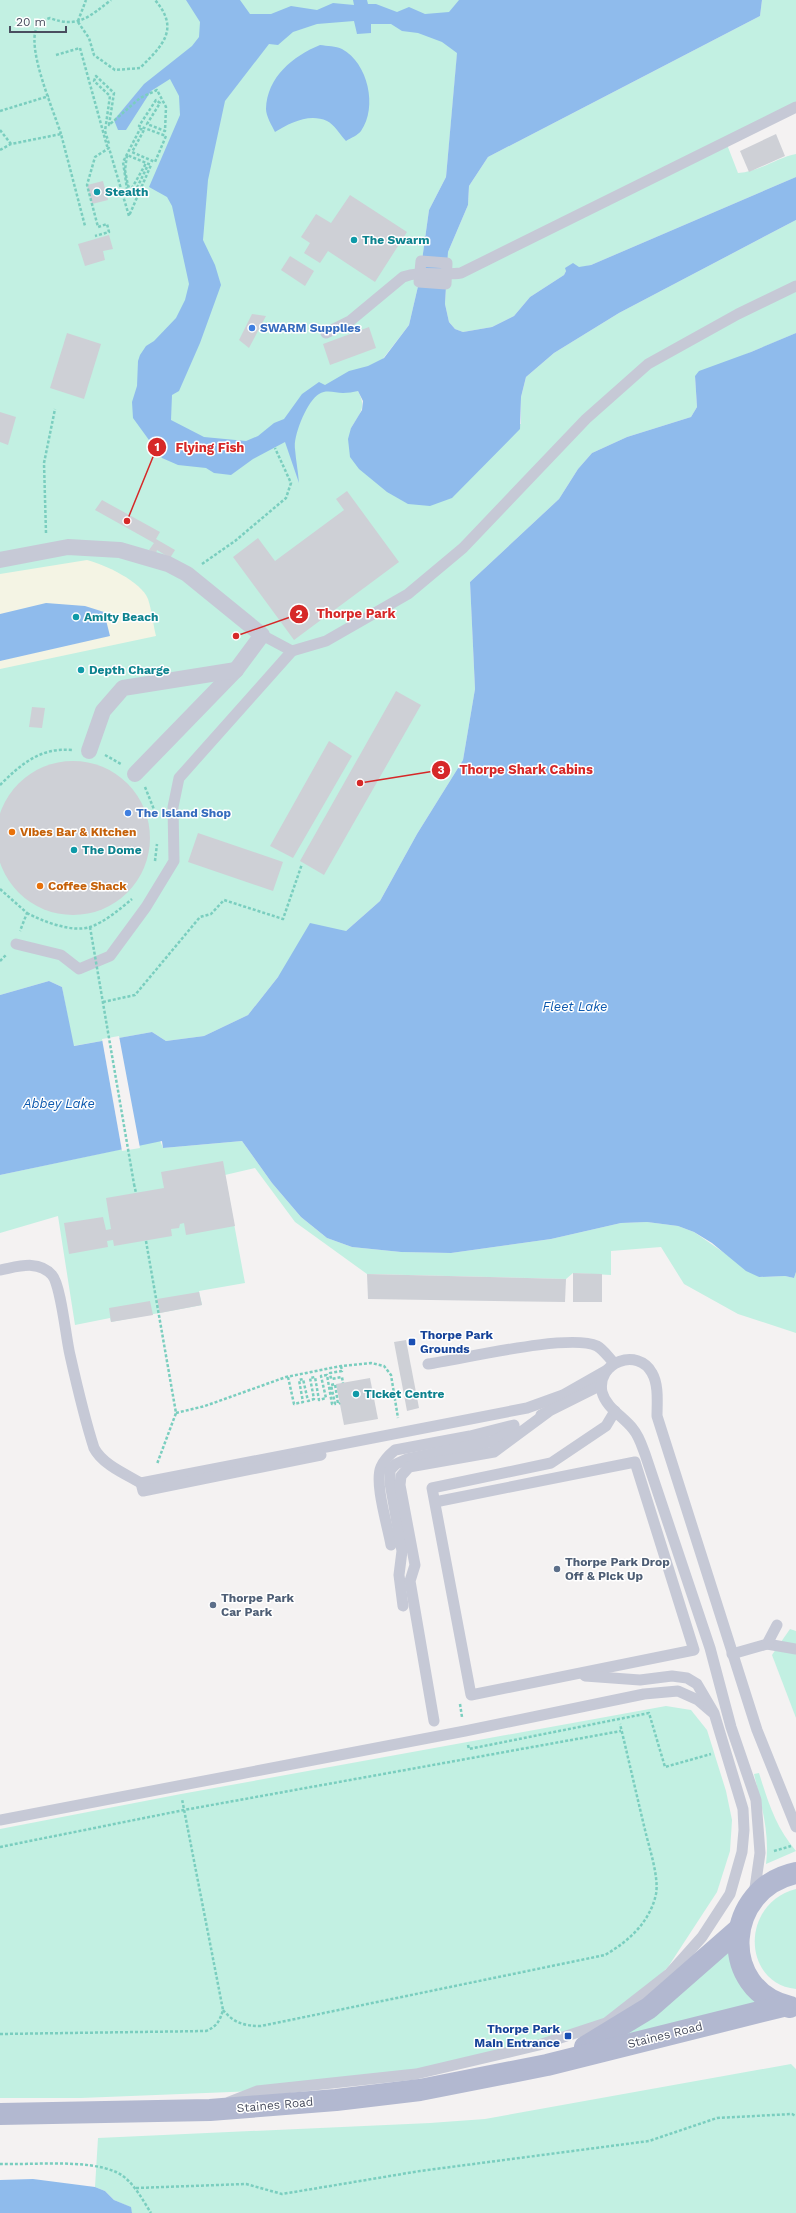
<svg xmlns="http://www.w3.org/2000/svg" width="796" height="2213" viewBox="0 0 796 2213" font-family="'Work Sans',sans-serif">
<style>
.green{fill:#c2f0e2}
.sand{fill:#f4f4e4}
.water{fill:#8fbbec;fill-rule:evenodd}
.pier{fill:#f4f2f2}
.building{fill:#ced0d6}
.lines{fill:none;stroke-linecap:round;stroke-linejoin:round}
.path{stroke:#7acebf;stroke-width:2.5;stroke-dasharray:3 2;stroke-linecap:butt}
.service{stroke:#c6c9d6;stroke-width:11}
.pedestrian{stroke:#c6c9d6;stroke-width:16}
.primary{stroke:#b2b8d0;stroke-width:22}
.path-bridge{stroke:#7acebf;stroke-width:2.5;stroke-dasharray:3 2;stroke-linecap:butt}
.culture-dot{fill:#0f9aa8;stroke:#fff;stroke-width:1.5}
.shop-dot{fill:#3f7fe0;stroke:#fff;stroke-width:1.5}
.food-dot{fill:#e8710a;stroke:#fff;stroke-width:1.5}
.transit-dot{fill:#1a4fb4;stroke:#fff;stroke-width:1.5}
.service-dot{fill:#5c6f8a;stroke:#fff;stroke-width:1.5}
.labels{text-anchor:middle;stroke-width:3;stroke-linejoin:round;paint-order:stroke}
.culture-label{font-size:12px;font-weight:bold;fill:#0d838f;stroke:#fff;text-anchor:start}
.shop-label{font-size:12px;font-weight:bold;fill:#366cbe;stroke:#fff;text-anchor:start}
.food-label{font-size:12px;font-weight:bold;fill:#c56008;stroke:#fff;text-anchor:start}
.transit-label{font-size:12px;font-weight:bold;fill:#164399;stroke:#fff;text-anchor:start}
.service-label{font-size:12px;font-weight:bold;fill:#4e5e75;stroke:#fff;text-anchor:start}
.street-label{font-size:12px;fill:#494e5f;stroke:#fff}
.water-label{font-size:13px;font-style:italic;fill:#0d59ae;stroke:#fff}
.leader{fill:none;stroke:#d62828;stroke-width:1.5}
.callout-dot{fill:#d62828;stroke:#fff;stroke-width:1.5}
.mark-label{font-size:12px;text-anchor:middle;font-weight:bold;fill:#fff}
.callout-label{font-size:13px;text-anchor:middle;font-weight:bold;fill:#d62828;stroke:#fff;stroke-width:3;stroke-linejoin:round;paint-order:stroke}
</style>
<rect width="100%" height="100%" fill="#f4f2f2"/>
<g class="green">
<path d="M 0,0 L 462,0 L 446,177 L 429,210 L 419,282 L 409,325 L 358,391 C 367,408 360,413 351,428 L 521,424 L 521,397 L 526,377 L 554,353 L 619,313 L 796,220 L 796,333 L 695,376 L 697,407 L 691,417 L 627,437 L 592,453 L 578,469 L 559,499 L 470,582 L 475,689 L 463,760 L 417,834 L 380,901 L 346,931 L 278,977 L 248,1015 L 204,1036 L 166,1041 L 152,1032 L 119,1038 L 163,1148 L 242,1141 L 272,1183 L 301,1217 L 327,1238 L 352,1247 L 401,1252 L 451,1253 L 551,1239 L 621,1223 L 647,1222 L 678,1226 L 694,1232 L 759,1277 L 785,1276 L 794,1278 L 796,1272 L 796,1333 L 738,1314 L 684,1284 L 661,1247 L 611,1251 L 611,1275 L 573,1273 L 566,1279 L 367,1274 L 295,1222 L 255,1168 L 225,1175 L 245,1283 L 199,1291 L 202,1305 L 111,1322 L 110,1318 L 75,1325 L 58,1216 L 0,1233 L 0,1175 L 122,1149 L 102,1041 L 73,1046 L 62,987 L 49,981 L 0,995 Z"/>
<path d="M 762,0 L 796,0 L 796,104 L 726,142 L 738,173 C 759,172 776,158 796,154 L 796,177 L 591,265 L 566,271 L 564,275 L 530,297 L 514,316 L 492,327 L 463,332 L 455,329 L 449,322 L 445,304 L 448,252 L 468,205 L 469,186 L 488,157 L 760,16 Z"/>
<polygon points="790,1629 796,1631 796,1718 772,1655"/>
<polygon points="666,1706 691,1710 707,1730 726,1791 732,1820 730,1851 717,1892 668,1967 638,1998 606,2023 416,2074 257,2091 81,2098 0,2098 0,1829 181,1794"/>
<path d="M 759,1773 C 768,1802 776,1828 796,1851 L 766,1864 C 770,1833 761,1804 754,1774 Z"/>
<path d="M 796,1889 L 796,1989 C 743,1984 739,1904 796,1889 Z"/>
<polygon points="729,1951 761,2003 619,2039"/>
<polygon points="791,2064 796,2069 796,2213 132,2213 130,2207 114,2200 105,2191 95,2187 98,2138 430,2123 485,2119"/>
</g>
<path class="sand" d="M 87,560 C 104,564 142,582 148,599 C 152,611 153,624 156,636 L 0,669 L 0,574 Z"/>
<g class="water">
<path d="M 186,0 L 240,0 L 250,14 L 271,14 L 291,6 L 317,10 L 333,3 L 354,5 L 353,0 L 367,0 L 368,4 L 376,4 L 397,12 L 409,7 L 425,14 L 449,12 L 459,0 L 762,0 L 760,16 L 488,157 L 469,186 L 468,205 L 448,252 L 445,304 L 449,322 L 455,329 L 463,332 L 492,327 L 514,316 L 530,297 L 564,275 L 566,271 L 565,268 L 573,263 L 579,267 L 591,265 L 796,177 L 796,220 L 619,313 L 554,353 L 526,377 L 521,397 L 520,429 L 452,498 L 430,506 L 408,504 L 387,492 L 359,469 L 350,457 L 348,439 L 351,428 L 362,410 L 363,401 L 358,391 C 353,392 348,393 343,393 C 335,393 327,389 319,394 C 307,401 293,436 295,449 C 296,461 298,471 299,483 L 285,442 L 253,459 L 231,475 L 214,473 L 206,468 L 178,465 L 162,458 L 133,418 L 132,402 L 137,386 L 138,361 L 140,355 L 146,346 L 154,341 L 176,318 L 185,300 L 189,284 L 172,206 L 167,197 L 149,187 L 180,115 L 179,96 L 170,79 L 151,91 L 126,130 L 118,130 L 114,120 L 144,84 L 192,46 L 199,37 L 200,22 ZM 354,21 L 357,34 L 371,33 L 371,24 L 391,24 L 402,31 L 418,33 L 442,42 L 457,53 L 446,177 L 429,210 L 419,282 L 409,325 L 384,358 L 368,366 L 349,371 L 325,385 L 319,382 L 302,394 L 284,419 L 274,423 L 258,436 L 246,441 L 204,437 L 171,420 L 172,395 L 179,391 L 200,343 L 221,285 L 215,265 L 203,240 L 208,180 L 225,101 L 269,44 L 278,45 L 293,32 L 317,24 Z"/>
<path d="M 320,45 C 327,46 336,46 342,49 C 368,63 378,107 361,131 C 358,135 351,138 346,141 C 341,136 334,124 327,121 C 309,113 290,123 275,132 C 272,126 266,116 266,109 C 267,77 293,56 320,45 Z"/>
<polygon points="796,333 796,1272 794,1278 785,1276 759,1277 746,1271 712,1243 694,1232 678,1226 647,1222 621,1223 551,1239 451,1253 401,1252 352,1247 327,1238 301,1217 272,1183 242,1141 163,1148 162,1141 0,1175 0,995 49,981 62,987 74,1046 152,1032 166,1041 204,1036 248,1015 278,977 310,923 346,931 380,901 417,834 463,760 475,689 470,582 559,499 578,469 592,453 627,437 691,417 697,407 695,376 699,371 751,352"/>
<polygon points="46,603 85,606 104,612 110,636 0,661 0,614"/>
<polygon points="33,2179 95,2187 105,2191 114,2200 131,2207 132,2213 0,2213 0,2180"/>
</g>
<polygon class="pier" points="119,1036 140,1148 122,1151 102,1039"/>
<g class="building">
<polygon points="776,134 785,156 749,172 740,151"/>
<polygon points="103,181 108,200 92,204 87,185"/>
<polygon points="350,195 407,232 375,282 328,251 320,263 304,253 310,243 301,237 316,214 331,223"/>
<polygon points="109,235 113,249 103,251 105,260 85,266 78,244"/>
<polygon points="290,256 314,271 305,286 281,270"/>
<polygon points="252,314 266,316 249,348 239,340"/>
<polygon points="369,327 376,348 330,365 323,344"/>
<polygon points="67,333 101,344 84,399 50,388"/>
<polygon points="0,412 16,417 8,445 0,442"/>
<polygon points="347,491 399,562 294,640 233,557 258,538 275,561 344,510 336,499"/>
<polygon points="102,500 160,532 156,539 175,550 170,558 157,550 156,554 149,550 154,543 95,510"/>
<polygon points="396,691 421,705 324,875 300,861"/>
<polygon points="32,707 45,708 42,728 29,727"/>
<polygon points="329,741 352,756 293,858 270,846"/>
<circle cx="73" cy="838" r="77"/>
<polygon points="198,833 283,862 273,891 188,862"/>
<polygon points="223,1161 235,1226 186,1235 184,1223 180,1224 179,1228 171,1229 172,1236 114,1246 113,1240 107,1241 108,1247 69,1254 64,1223 103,1217 106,1230 111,1229 106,1198 164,1188 161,1172"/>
<polygon points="573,1273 602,1274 602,1302 573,1302"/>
<polygon points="367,1274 566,1279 565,1302 368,1299"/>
<polygon points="199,1292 202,1305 160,1313 157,1299"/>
<polygon points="150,1301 153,1315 111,1322 109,1308"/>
<polygon points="406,1340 419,1408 407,1411 394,1342"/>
<polygon points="370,1378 378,1419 344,1425 336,1384"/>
</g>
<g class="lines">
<g class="path">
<polyline points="78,21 86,0"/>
<path d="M 78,22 L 89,38 L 94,55 L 115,70 L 140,68 C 163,45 180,29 155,0"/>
<polyline points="56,55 80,48 107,146 109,144 105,131 110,96 94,81 96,76 114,93 109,125 140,98 157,90 166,107 165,131 147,124 160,103 156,100 139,126 166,136 155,162 132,152 144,130 140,129 123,162 127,189 135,192 147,167 145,165 132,188 128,186 125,170 127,155 151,165 129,216 109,148 95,157 87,185 98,227 107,224 109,232 95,236"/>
<polyline points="0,111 49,96"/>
<polyline points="0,130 11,144"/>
<path d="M 61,134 C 53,109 28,52 36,29 C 38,22 44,20 50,18 C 78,29 90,16 111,0"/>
<polyline points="0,150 11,144 61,134 85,226"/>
<polyline points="46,533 44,463 55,409"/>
<polyline points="202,564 235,541 286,498 291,483 275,448"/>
<polyline points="105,755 121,764"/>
<path d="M 0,785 C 21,764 41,747 72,750"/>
<polyline points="145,787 157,817"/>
<polyline points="155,861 157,844"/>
<polyline points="0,889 27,913 20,931"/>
<path d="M 27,913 C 42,921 72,933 90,927 C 105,922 120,909 132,899"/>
<polyline points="0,961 7,954"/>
<polyline points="103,1002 135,995 200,917 211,914 224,900 283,919 302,864"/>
<polyline points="134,1184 136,1193"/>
<polyline points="146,1241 176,1413 157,1464"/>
<polyline points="341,1366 342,1371 330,1373 331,1379 342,1377 343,1383"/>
<polyline points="288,1377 294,1404 303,1402 299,1380 303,1379 308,1401 314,1399 310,1378 315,1377 319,1400 326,1398 321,1376 327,1375 332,1404 335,1404 331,1385 335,1384 338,1404 340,1403"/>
<polyline points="176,1413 205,1406 286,1377 341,1366 371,1363 384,1366 391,1375 398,1418"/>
<polyline points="460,1704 462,1717"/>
<polyline points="468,1745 469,1749 649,1713 665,1767 711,1754"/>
<polyline points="0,1847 184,1810 621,1731"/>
<polyline points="774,1851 791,1846"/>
<path d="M 223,2010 C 234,2023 244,2026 261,2026 L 605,1955 C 629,1941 650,1922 656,1894 C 659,1878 650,1850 646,1834 C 637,1797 629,1761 620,1724"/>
<path d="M 0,2034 L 206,2031 C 216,2027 220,2021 223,2010 L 182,1799"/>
<path d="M 0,2164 C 33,2165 87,2159 116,2172 C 132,2179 142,2199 151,2213"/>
<polyline points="136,2188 246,2184 282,2194 420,2171 649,2141 717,2118 792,2114 796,2116"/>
</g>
<g class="service">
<polygon points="421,261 447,263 446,284 419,282"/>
<path d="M 326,333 L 350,321 L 403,277 C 421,270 441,276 461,273 L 796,107"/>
<polyline points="262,635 292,651"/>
<polyline points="16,944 61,955 79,969 110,956 146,907 174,861 173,807 179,778 292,651 326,641 408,594 463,548 586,419 648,364 738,314 796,286"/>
<path d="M 0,1270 C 17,1267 38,1259 52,1275 C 61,1285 66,1339 70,1355 C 77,1386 84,1417 94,1448 C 102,1464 125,1474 141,1483 L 527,1408 L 563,1395 L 607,1370"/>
<path d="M 428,1364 C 463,1359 569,1333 597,1346 C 603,1349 609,1358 614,1363"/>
<polyline points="541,1415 601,1385"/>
<polyline points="141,1483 143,1491 321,1455"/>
<polyline points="435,1502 635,1462 694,1650 471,1695 432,1488 551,1463 606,1426 615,1411"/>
<path d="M 391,1545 C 388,1527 374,1483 381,1467 C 384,1460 389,1455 395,1450 L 470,1436 L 514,1425"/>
<polyline points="403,1606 399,1575 402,1551 390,1483 390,1470 396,1464 407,1459 494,1441 515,1429"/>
<polyline points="767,1644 796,1649"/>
<polyline points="732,1654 767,1644 777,1625"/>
<polyline points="434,1721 410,1581 415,1565 400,1485 401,1476 409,1467 494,1452 548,1412"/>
<polyline points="0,1820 465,1731 644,1694 678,1691 698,1700 712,1712"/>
<path d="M 754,1895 L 760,1853 L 756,1800 L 731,1727 L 710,1648 L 645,1454 C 642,1446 639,1436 633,1429 C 624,1417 606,1408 602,1392 C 596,1362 638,1347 652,1373 C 659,1385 657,1403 657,1416 L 757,1730 L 796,1827"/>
<polyline points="229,2102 257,2091 416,2074 539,2045 606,2023 670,1973 702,1937 730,1894 742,1852 744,1830 743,1809 714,1713 697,1684 687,1678 672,1676 640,1680 585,1676"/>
</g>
<g class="pedestrian">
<polyline points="0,560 68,547 120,550 168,564 187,574 262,635 236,670 135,774"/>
<polyline points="89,751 103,711 123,688 236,670"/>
</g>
<g class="primary">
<path d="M 790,2007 C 717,1990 724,1888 796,1873"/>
<polyline points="585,2047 649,2008 738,1930"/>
<polyline points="0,2114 210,2110 336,2100 420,2090 547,2065 783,2006"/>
</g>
<polyline class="path-bridge" points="90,927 134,1184"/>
</g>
<g class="culture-dot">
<circle cx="97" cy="192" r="4"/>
<circle cx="354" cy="240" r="4"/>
<circle cx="76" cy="617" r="4"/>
<circle cx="81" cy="670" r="4"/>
<circle cx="74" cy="850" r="4"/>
<circle cx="356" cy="1394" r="4"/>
</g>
<g class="shop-dot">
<circle cx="252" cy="328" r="4"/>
<circle cx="128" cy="813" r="4"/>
</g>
<g class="food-dot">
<circle cx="12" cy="832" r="4"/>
<circle cx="40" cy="886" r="4"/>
</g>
<g class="transit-dot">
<rect x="408" y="1338" width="8" height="8" rx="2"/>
<rect x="564" y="2032" width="8" height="8" rx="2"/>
</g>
<g class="service-dot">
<circle cx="557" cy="1569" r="4"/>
<circle cx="213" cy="1605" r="4"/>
</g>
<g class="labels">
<g class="culture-label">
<text x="105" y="196">Stealth</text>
<text x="362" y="244">The Swarm</text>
<text x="84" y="621">Amity Beach</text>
<text x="89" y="674">Depth Charge</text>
<text x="82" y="854">The Dome</text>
<text x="364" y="1398">Ticket Centre</text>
</g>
<g class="shop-label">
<text x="260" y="332">SWARM Supplies</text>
<text x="136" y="817">The Island Shop</text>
</g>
<g class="food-label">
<text x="20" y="836">Vibes Bar &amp; Kitchen</text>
<text x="48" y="890">Coffee Shack</text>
</g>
<g class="transit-label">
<text x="420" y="1339">Thorpe Park<tspan x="420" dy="14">Grounds</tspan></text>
<text x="560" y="2033" text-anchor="end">Thorpe Park<tspan x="560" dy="14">Main Entrance</tspan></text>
</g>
<g class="service-label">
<text x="565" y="1566">Thorpe Park Drop<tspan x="565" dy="14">Off &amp; Pick Up</tspan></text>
<text x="221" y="1602">Thorpe Park<tspan x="221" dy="14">Car Park</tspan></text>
</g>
<g class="street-label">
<text transform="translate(665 2035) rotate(-14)" y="4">Staines Road</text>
<text transform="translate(275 2105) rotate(-5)" y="4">Staines Road</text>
</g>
<g class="water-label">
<text x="575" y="1011">Fleet Lake</text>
<text x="59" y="1108">Abbey Lake</text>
</g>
</g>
<path class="leader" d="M127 521L157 447M236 636L299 614M360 783L441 770"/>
<g class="callout-dot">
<circle cx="127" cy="521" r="4"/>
<circle cx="236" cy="636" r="4"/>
<circle cx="360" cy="783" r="4"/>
<circle cx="157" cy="447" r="10"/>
<circle cx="299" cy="614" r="10"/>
<circle cx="441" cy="770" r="10"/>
</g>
<g class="mark-label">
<text x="157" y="451">1</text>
<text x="299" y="618">2</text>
<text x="441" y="774">3</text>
</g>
<g class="callout-label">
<text x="210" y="452">Flying Fish</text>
<text x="356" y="618">Thorpe Park</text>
<text x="526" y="774">Thorpe Shark Cabins</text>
</g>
<path d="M10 26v6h56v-6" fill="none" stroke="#494e5f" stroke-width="2"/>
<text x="16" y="26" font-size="12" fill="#494e5f" stroke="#ffffff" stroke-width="3" paint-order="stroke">20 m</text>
</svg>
